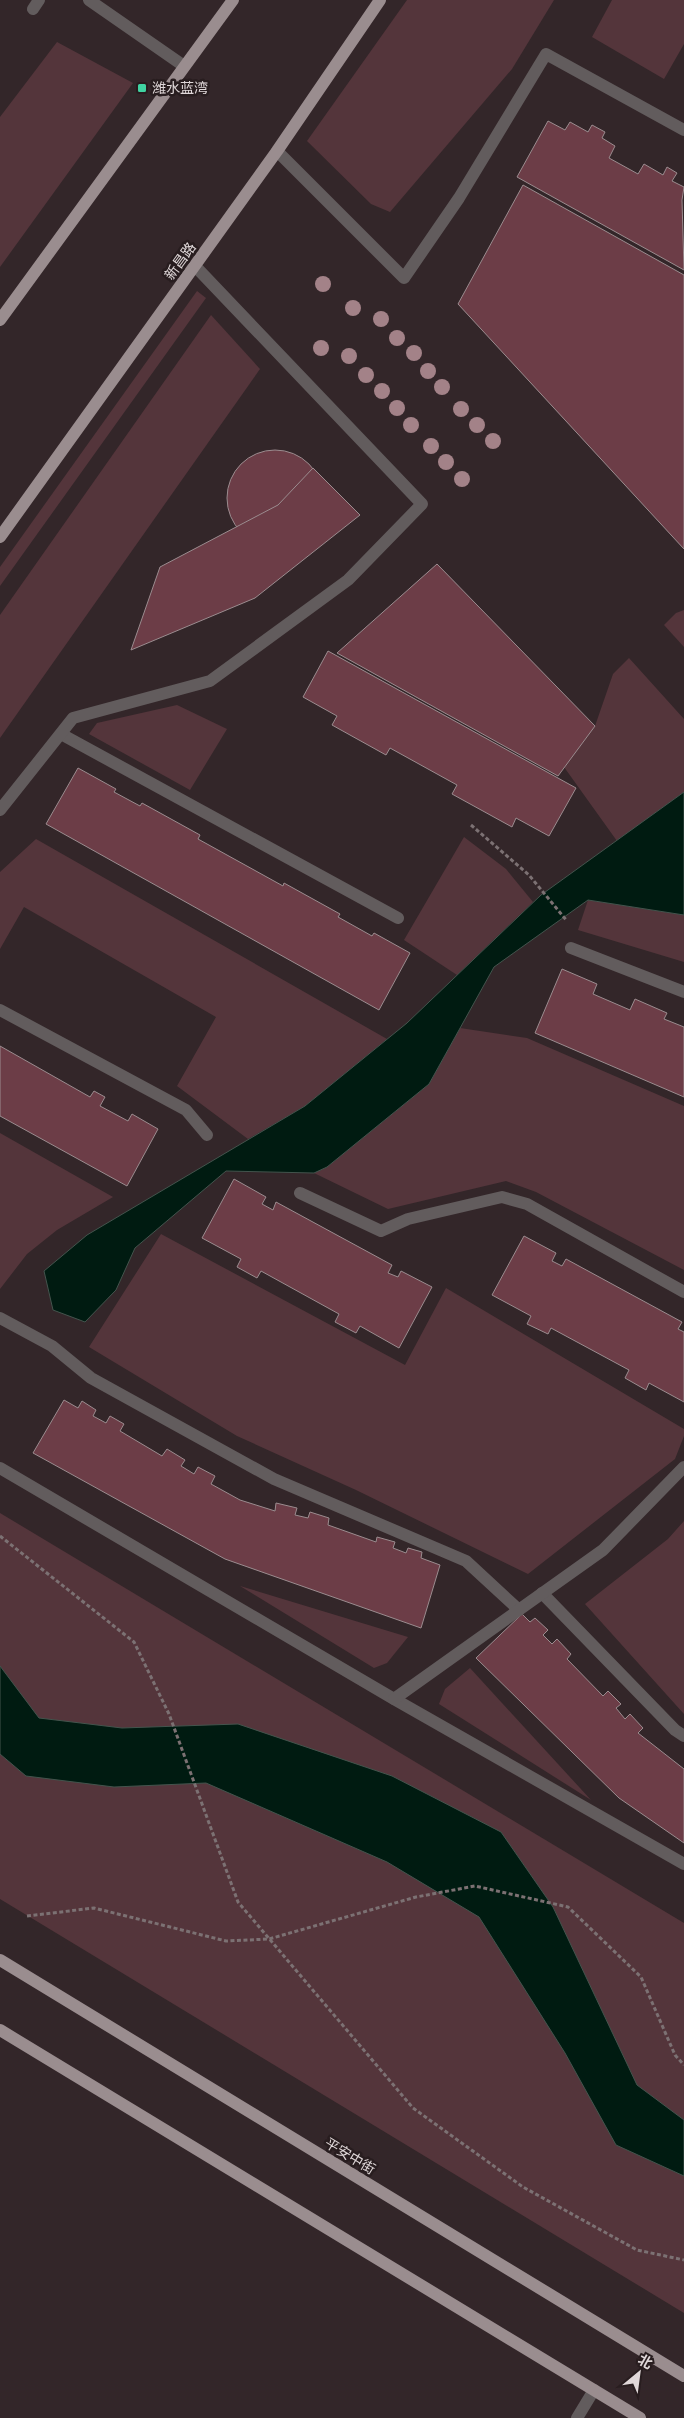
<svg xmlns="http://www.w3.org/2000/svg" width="684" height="2418" viewBox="0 0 684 2418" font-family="Poppins,'Noto Sans SC',sans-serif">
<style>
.green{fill:#54353b}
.water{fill:#001b11;stroke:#43544d}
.building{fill:#6c3d47;stroke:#9b8c8f}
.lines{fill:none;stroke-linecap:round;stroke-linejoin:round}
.path{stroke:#7c7173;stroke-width:3;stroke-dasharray:4 2.5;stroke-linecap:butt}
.service{stroke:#625c5d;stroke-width:12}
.primary{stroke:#9a8d8f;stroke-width:12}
.tree{fill:#a38288}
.poi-dot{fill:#40d4a2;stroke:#281d1f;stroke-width:2}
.labels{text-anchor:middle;stroke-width:5;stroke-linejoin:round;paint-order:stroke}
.poi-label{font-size:14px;fill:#e0d8d9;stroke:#281d1f;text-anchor:start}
.street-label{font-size:14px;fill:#e0d8d9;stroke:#281d1f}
</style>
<rect width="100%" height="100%" fill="#332629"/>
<g class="green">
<polygon points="407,0 554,0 512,69 390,212 371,204 307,141"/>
<polygon points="612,0 684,0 684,44 664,79 592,37"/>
<polygon points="57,42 133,83 0,267 0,117"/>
<polygon points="197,291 206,298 0,586 0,567"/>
<polygon points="211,315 260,369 0,738 0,615"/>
<polygon points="684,610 684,647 664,625 676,613"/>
<polygon points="629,658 684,719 684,792 617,841 564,767 595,726 613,674"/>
<polygon points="177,705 227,729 190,790 89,734 97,723"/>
<polygon points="464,837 506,869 533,902 457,975 404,940"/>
<polygon points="36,839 387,1039 305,1106 248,1139 177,1086 216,1017 24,907 0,949 0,872"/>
<polygon points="588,900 684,915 684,962 578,930"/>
<polygon points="460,1028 527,1038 684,1106 684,1270 536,1192 506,1181 388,1209 314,1173 327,1167 429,1084"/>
<polygon points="0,1133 113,1197 57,1230 27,1254 0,1289"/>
<polygon points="161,1234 405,1365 446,1288 684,1429 684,1436 675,1459 528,1574 356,1490 237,1436 89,1347"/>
<polygon points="0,1513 684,1923 684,2313 0,1899"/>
<polygon points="684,1521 684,1714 585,1604 668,1539"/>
<polygon points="240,1586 408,1637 387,1663 374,1668"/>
<polygon points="470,1668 591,1800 439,1704 445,1689"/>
</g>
<g class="water">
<polygon points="684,792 684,915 588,900 494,967 429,1084 327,1167 314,1173 226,1171 135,1248 116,1290 85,1322 53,1310 44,1271 87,1235 305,1106 407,1023 541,895"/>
<polygon points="0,1666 39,1718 122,1728 238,1724 392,1776 501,1832 553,1907 637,2085 684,2120 684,2176 616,2145 565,2053 479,1917 387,1862 206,1783 114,1787 26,1776 0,1754"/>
</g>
<g class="building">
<polygon points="548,121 565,130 570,122 588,132 592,125 605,132 602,138 615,146 609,158 638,174 644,164 663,175 667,167 677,173 672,181 684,187 682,200 684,270 517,177"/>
<polygon points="523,185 684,275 684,549 458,304"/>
<circle cx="275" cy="498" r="48"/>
<polygon points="313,468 360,515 255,598 131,650 160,567 278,505"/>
<polygon points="437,564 595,726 558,776 337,653"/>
<polygon points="328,651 576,788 549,836 516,818 512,827 452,794 457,785 390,748 386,755 332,725 337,716 303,697"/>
<polygon points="78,768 116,789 114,792 140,806 142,803 200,835 198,839 283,886 284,883 340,914 338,917 372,936 374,933 410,953 379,1010 46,824"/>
<polygon points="562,969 597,984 593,994 630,1010 635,999 667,1013 664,1019 684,1027 684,1097 535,1033"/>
<polygon points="0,1046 90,1097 94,1091 105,1097 100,1106 128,1121 132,1114 158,1129 127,1186 0,1116"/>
<polygon points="234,1179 266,1197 262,1204 273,1210 276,1202 392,1265 388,1273 398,1277 401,1271 432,1287 399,1348 360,1326 356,1333 335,1322 339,1314 261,1271 257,1278 237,1267 241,1259 202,1238"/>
<polygon points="524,1236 556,1253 552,1261 562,1266 566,1259 682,1322 678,1329 684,1332 684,1402 649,1383 646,1390 625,1378 629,1370 551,1328 548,1334 527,1324 531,1316 492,1295"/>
<polygon points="64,1400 78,1408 82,1401 96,1410 93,1416 106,1423 110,1416 124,1424 120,1431 162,1456 167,1449 185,1460 181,1466 194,1474 198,1467 215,1476 211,1484 240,1500 275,1511 276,1503 297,1508 295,1515 308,1518 310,1512 329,1518 328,1525 376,1542 377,1537 395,1542 393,1548 406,1553 408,1548 422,1552 421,1558 440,1565 421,1628 225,1559 33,1453"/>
<polygon points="522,1614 530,1622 535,1618 548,1630 543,1635 552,1644 557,1639 571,1654 567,1659 603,1696 608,1691 621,1704 616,1708 625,1719 630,1714 643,1728 638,1733 684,1769 684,1843 619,1798 476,1658"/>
</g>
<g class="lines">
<g class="path">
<polyline points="471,825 529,875 567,921"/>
<polyline points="0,1536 134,1642 169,1714 238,1902 413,2108 523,2187 637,2250 684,2260"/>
<polyline points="27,1916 94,1908 226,1941 269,1939 416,1897 475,1886 568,1907 641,1977 675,2055 684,2065"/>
</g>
<g class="service">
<polyline points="89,0 184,66"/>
<polyline points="33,9 39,0"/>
<polyline points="277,151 404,278 459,198 546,54 684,130"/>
<polyline points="61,734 398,918"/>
<polyline points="0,810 73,718 210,681 348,580 422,504 195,266"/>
<polyline points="571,948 684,992"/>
<polyline points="0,1010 186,1110 207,1135"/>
<polyline points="300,1193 381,1231 408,1219 502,1197 527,1204 684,1292"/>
<polyline points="0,1318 52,1346 91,1378 274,1479 466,1561 519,1610"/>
<polyline points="0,1468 394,1699 684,1864"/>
<polyline points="542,1593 675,1730 684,1736"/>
<polyline points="394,1699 603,1550 684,1467"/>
<polyline points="577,2418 594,2390"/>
</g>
<g class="primary">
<polyline points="0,320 233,0"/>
<polyline points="0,537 277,151 380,0"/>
<polyline points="0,1960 684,2376"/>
<polyline points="0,2030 640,2418"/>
</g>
</g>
<g class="tree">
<circle cx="323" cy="284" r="8"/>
<circle cx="353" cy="308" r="8"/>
<circle cx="381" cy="319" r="8"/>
<circle cx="397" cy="338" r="8"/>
<circle cx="321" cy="348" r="8"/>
<circle cx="414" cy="353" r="8"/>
<circle cx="349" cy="356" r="8"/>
<circle cx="428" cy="371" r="8"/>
<circle cx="366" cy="375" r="8"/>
<circle cx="442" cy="387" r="8"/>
<circle cx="382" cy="391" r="8"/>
<circle cx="397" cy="408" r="8"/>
<circle cx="461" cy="409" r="8"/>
<circle cx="411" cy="425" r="8"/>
<circle cx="477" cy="425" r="8"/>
<circle cx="493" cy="441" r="8"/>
<circle cx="431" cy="446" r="8"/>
<circle cx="446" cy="462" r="8"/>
<circle cx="462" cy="479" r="8"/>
</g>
<rect class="poi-dot" x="137" y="83" width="10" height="10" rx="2.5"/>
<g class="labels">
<g class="poi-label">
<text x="152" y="93">潍水蓝湾</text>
</g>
<g class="street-label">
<text transform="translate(180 261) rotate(-54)" y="5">新昌路</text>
<text transform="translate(350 2156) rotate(31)" y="5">平安中街</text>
</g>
</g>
<g transform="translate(639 2373) rotate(29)" stroke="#281d1f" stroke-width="4" paint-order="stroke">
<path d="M0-4L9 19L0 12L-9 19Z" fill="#e0d8d9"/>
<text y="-8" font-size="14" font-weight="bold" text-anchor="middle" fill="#e0d8d9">北</text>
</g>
</svg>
